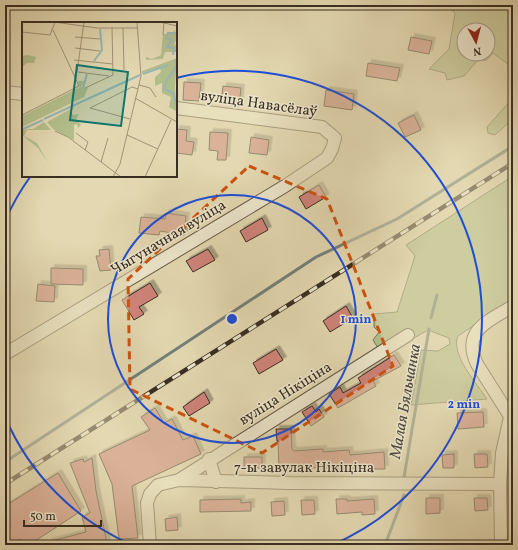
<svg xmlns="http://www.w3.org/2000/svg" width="518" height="550" viewBox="0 0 518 550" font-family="Vollkorn,serif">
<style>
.green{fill:#b3bf8c;stroke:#767658;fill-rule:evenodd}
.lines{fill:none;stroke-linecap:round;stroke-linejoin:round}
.stream{stroke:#73807b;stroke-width:3}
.building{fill:#cf837a;stroke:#392e23;filter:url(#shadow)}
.street-casing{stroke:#645846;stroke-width:14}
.street{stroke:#ede6cc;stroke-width:12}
.rail-casing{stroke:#392e23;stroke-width:4.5}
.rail{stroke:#ede6cc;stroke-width:3;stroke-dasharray:9;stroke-linecap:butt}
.marked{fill:none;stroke:#ce530f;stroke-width:3;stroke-dasharray:8 5;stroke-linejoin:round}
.ring{fill:none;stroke:#1d4ed8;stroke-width:2}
.labels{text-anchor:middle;stroke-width:3;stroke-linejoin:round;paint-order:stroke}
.street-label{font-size:15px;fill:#392e23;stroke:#ede6cc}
.water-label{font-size:16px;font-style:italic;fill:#4c4940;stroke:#ede6cc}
.inset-river{fill:none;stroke:#99b7b6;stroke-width:2}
.inset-road{fill:none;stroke:#9f9478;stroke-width:1}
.view{fill:#0f766e;fill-opacity:0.15;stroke:#0f766e;stroke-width:2}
.inset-edge{fill:none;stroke:#392e23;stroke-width:2}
.centre{fill:#1d4ed8;stroke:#ede6cc;stroke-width:2}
.ring-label{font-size:12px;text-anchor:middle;font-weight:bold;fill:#1d4ed8;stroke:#ede6cc;stroke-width:3;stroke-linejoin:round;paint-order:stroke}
</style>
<defs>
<filter id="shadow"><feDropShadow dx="3.5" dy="-3.5" stdDeviation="0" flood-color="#0004"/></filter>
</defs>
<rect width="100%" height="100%" fill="#e3d8b1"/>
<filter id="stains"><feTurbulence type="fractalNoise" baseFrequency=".005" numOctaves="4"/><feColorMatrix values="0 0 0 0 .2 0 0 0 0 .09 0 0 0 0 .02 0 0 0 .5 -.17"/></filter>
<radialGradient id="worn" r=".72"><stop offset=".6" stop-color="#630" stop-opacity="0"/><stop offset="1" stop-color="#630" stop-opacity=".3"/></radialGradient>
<g class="green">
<path d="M 446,5 L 513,5 L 513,71 L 509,65 L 493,53 L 487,60 L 477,61 L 464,76 L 447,80 L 445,73 L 429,69 L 449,49 L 455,13 ZM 464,30 L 488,30 L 488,54 L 464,54 Z"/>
<polygon points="513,98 513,119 495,135 488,133 487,127"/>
<path d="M 513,176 L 513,299 L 458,336 C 450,354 477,384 487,399 L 411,405 L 421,350 L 438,351 L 450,344 L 449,338 L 428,330 L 396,348 L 378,348 L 373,340 L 379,332 L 374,327 L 374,314 L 397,312 L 415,256 L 406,245 Z"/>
<polygon points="513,451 513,495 505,494 507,462"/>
</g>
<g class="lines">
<g class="stream">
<polyline points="431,318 437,295"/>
<polyline points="5,462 316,257 397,219 513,146"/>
<polyline points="404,477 429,329"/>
<polyline points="385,545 404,495"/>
</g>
</g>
<g class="building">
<polygon points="411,37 432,41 429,54 408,50"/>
<polygon points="368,63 400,68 397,81 366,76"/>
<polygon points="184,82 201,83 199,101 183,100"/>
<polygon points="223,86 241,88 239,106 221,103"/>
<polygon points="326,90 354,94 352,110 324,106"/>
<polygon points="414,115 421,130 405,137 398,123"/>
<polygon points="176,129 187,130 186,141 194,142 192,155 176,153"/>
<polygon points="210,132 228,133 226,160 217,160 218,151 209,150"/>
<polygon points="251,137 269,140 267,155 249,153"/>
<polygon points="319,185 326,197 306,209 299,197"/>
<polygon points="166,213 186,216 184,235 160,231 159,235 139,233 141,217 165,219"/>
<polygon points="262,218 268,230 246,242 240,231"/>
<polygon points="109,249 111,270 100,271 96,256 100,256 99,250"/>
<polygon points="208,249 215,260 193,272 186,261"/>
<polygon points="51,268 83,269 83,285 51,284"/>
<polygon points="150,283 158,296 139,307 144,314 134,320 122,300"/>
<polygon points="38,284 55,286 54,302 36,301"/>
<polygon points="346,306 353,318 330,332 323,321"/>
<polygon points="276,349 283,360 259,374 253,363"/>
<polygon points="394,355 401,366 373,381 376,386 338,408 329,394 340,387 343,393 361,383 358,378"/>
<polygon points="204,392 210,403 189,416 183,407"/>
<polygon points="312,406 316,412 319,409 324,417 311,426 302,412"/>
<polygon points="155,408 164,423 172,419 183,440 193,436 201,454 132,486 138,538 119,539 112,484 99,454 150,430 141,417"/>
<polygon points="483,412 484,427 458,429 457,413"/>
<polygon points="276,429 291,429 292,449 294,451 323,449 323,452 349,450 350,455 384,452 385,469 370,469 370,467 338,469 338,467 279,469 278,441 277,441"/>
<polygon points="454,454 454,468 443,468 442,455"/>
<polygon points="474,454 487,454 488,467 475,468"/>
<rect x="244" y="457" width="18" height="11"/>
<polygon points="92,458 96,491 107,543 88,545 87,540 68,545 49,545 48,542 86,532 82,517 90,513 70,463 83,459 84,462"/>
<polygon points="58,473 81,511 29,545 23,545 20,539 10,545 5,545 5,506"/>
<polygon points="426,498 440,498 440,513 426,514"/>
<polygon points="474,498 487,498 488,510 475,511"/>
<polygon points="241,499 241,503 251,502 251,511 200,512 200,500"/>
<polygon points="336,499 347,499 347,501 374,499 375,514 362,515 362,512 337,514"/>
<polygon points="301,500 314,500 315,514 302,515"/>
<polygon points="284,501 285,515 272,516 271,502"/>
<polygon points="177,517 178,530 166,531 165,519"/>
</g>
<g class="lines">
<defs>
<g id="street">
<polyline points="5,92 23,94"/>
<path d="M 513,306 C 489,321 461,330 477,364 L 513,421"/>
<polyline points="5,354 285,186 327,158 332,149 335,138 322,127 315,126 176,108"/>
<polyline points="209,459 216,482"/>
<polyline points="179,480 408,335"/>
<polyline points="150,545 147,503 150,494 158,485 179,480 290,483 500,484"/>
<polyline points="501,545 500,484 502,453 510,417"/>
</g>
</defs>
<use href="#street" class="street-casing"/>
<use href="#street" class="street"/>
<defs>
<polyline id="rail" points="5,484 513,163"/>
</defs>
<use href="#rail" class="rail-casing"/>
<use href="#rail" class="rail"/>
</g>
<path d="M0 0H518V550H0ZM 249,166 L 327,199 L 393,366 L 262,453 L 130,389 L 128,279 Z" fill="#e3d8b1" fill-opacity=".55" fill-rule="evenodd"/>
<path class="marked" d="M 249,166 L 327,199 L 393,366 L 262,453 L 130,389 L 128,279 Z"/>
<g class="ring">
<circle cx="232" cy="319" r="124"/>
<path d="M132 545A247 247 0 0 1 5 417M5 221A247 247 0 0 1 30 177M176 78A247 247 0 0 1 332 545"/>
</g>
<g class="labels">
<g class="street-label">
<text transform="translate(259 103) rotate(8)" y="5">вуліца Навасёлаў</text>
<text transform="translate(168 237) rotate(-31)" y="5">Чыгуначная вуліца</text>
<text transform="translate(285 393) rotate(-32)" y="5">вуліца Нікіціна</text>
<text x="304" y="472">7-ы завулак Нікіціна</text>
</g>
<g class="water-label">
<text transform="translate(404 401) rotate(-80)" y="6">Малая Бяльчанка</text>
</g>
</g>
<g transform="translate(22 22)">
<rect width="155" height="155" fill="#e3d8b1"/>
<path d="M 153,8 L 155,16 L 152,23 L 155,22 L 155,30 L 143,30 L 141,37 L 124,38 L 124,35 L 130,37 L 139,33 L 141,12 L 149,12 ZM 1,34 L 5,33 L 14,35 L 12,41 L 5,41 L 0,45 ZM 155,36 L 153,64 L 155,95 L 154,89 L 147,85 L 149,75 L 140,71 L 140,61 L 133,64 L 133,55 L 139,50 L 138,46 L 120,52 L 120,49 ZM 56,59 L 63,59 L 59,65 L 66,66 L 62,75 L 0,105 L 0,94 L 58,65 ZM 52,85 L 49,90 L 51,93 L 57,92 L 54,97 L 59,103 L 56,106 L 55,102 L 52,103 L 52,118 L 31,107 L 25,100 ZM 22,100 L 29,108 L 5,108 L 2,114 L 15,121 L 26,141 L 16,126 L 0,113 L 0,108 L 7,107 L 11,107 Z" fill="#b3bf8c"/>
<path class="inset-river" d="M 151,33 L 152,26 L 145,25 L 150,18 L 144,16 L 146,11 L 155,11M 72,39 L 80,28 L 78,7M 153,39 L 155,44 L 145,58 L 142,67 L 151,71 L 155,85M 121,52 L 146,43M 61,66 L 65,52M 22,97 L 118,53M 1,107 L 21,98"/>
<path class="inset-road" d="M 32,0 L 75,6 L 115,6M 138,0 L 155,4M 101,6 L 102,48M 0,10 L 28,13 L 33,0M 141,13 L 142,0M 53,15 L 78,17M 53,26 L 78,29M 52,38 L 91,42M 56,50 L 87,54M 54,57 L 62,0M 117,63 L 128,66 L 134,75M 63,66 L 91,53 L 90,5M 113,76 L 155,100M 0,93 L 57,64 L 31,8M 108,97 L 68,86 L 110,65 L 116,67M 33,109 L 46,115 L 99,155M 54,111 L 66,120 L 63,128M 105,113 L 136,127M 79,140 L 86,116M 91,155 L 98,142 L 119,54 L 115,0M 123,155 L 149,98"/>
<path class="view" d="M 55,43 L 106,50 L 99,104 L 48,98 Z"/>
<rect width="155" height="155" class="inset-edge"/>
</g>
<circle cx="232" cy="319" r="6" class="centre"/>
<g class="ring-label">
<text x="356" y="323">1 min</text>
<text x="464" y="408">2 min</text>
</g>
<rect width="518" height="550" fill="none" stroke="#e3d8b1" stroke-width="20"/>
<rect x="6" y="6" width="506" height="538" fill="none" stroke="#392e23" stroke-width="2"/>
<rect x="10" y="10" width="498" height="530" fill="none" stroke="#392e23"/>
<g transform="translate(476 42) rotate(173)"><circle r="19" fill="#ede6cc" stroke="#a59c88"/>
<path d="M0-3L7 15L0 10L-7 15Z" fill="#8f2418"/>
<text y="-6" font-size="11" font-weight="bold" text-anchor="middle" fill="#392e23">N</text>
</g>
<path d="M24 520v6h77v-6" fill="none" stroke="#392e23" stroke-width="2"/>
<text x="30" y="520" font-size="12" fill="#392e23" stroke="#ede6cc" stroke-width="3" paint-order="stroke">50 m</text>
<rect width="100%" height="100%" filter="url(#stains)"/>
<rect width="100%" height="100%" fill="url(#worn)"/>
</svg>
